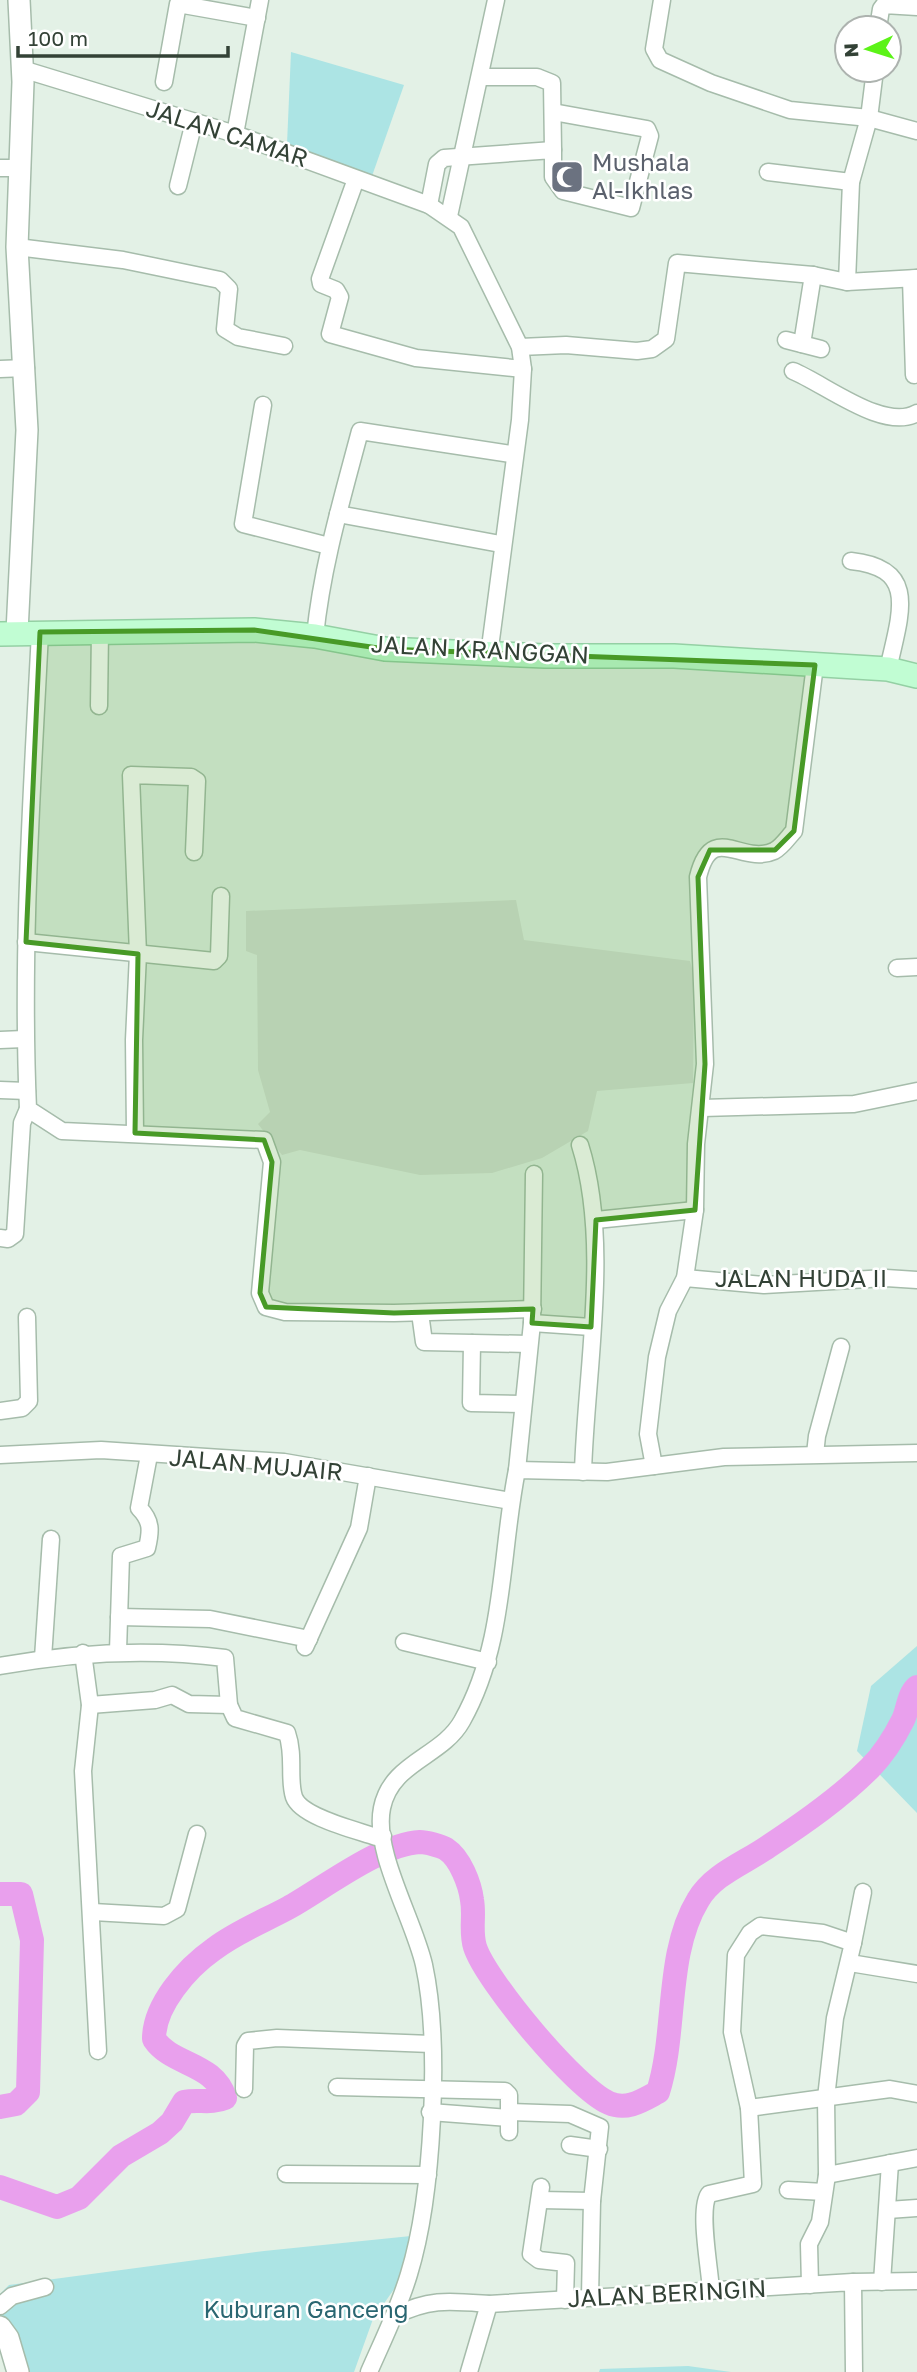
<svg xmlns="http://www.w3.org/2000/svg" width="917" height="2372" viewBox="0 0 917 2372" font-family="'Golos Text',sans-serif">
<style>
.industrial{fill:#d5e0d6}
.green{fill:#ace4e4}
.lines{fill:none;stroke-linecap:round;stroke-linejoin:round}
.river{stroke:#e9a0ed;stroke-width:24}
.minor-casing{stroke:#a6bcab;stroke-width:19}
.tertiary-casing{stroke:#a6bcab;stroke-width:24}
.secondary-casing{stroke:#94d0a4;stroke-width:26}
.minor{stroke:#fff;stroke-width:16}
.tertiary{stroke:#fff;stroke-width:21}
.secondary{stroke:#c1fdd3;stroke-width:23}
.marked{fill:#489a27;fill-opacity:0.2;stroke:#489a27;stroke-width:5;stroke-linejoin:round}
.labels{text-anchor:middle;stroke-width:5;stroke-linejoin:round;paint-order:stroke}
.street-label{font-size:24px;fill:#334236;stroke:#fff}
.worship-label{font-size:24px;fill:#5b616d;stroke:#fff;text-anchor:start}
.park-label{font-size:24px;fill:#296671;stroke:#fff}
</style>
<rect width="100%" height="100%" fill="#e3f1e6"/>
<polygon class="industrial" points="516,900 524,940 690,961 694,976 693,1083 597,1091 588,1131 542,1158 492,1173 420,1175 300,1150 282,1155 258,1124 270,1112 258,1070 257,955 246,951 246,911"/>
<g class="green">
<polygon points="291,52 404,85 372,176 287,144"/>
<polygon points="917,1646 917,1813 857,1751 871,1686"/>
<polygon points="411,2236 397,2285 373,2319 354,2372 22,2372 14,2339 0,2315 0,2294 9,2285 264,2251"/>
<polygon points="688,2366 731,2372 599,2372 600,2369"/>
</g>
<g class="lines">
<g class="river">
<polyline points="0,1894 21,1894 32,1940 28,2092 16,2104 0,2107"/>
<path d="M 0,2187 L 57,2207 L 79,2198 L 121,2156 L 160,2133 L 172,2122 L 184,2102 C 198,2099 211,2104 225,2098 C 214,2062 172,2066 154,2039 C 154,2005 187,1968 214,1949 C 236,1932 264,1921 288,1908 C 324,1888 380,1844 420,1842 C 426,1842 441,1846 446,1849 C 460,1858 470,1884 472,1900 C 475,1916 470,1931 475,1947 C 486,1981 576,2089 609,2103 C 627,2111 643,2100 658,2092 C 677,2033 665,1954 698,1900 C 713,1874 745,1863 769,1846 C 804,1823 840,1798 870,1768 C 882,1756 895,1736 903,1720 C 908,1710 908,1695 917,1687"/>
</g>
<defs>
<g id="minor">
<polyline points="662,0 654,49 660,60 711,83 790,110 869,118 917,131"/>
<polyline points="878,28 881,9 884,5 917,7"/>
<polyline points="22,69 235,134 429,205 461,227 520,347 523,369 520,420 489,655"/>
<polyline points="481,77 537,77 552,83 553,150"/>
<polyline points="164,82 178,4 257,18"/>
<polyline points="235,134 260,0"/>
<polyline points="0,168 22,168"/>
<polyline points="768,172 851,182"/>
<polyline points="356,179 320,279 321,284 336,290 340,297 330,334 416,358 523,369"/>
<polyline points="178,186 194,122"/>
<polyline points="429,205 437,164 444,158 553,150 553,177 563,191 631,208 650,136 647,129 553,112"/>
<polyline points="449,216 496,0"/>
<polyline points="17,247 123,260 220,280 229,289 225,329 238,337 284,346"/>
<polyline points="847,282 851,182 869,118 875,70"/>
<polyline points="786,340 821,349"/>
<polyline points="802,344 813,275"/>
<polyline points="520,347 566,345 637,351 652,349 666,339 677,263 813,275 847,282 917,278"/>
<polyline points="0,369 26,368"/>
<path d="M 793,371 C 825,384 884,432 917,413"/>
<polyline points="914,375 911,279 917,278"/>
<polyline points="263,405 243,524 329,546"/>
<polyline points="338,514 495,543"/>
<path d="M 851,561 C 917,568 902,609 888,669"/>
<path d="M 40,632 C 32,791 21,950 28,1109 L 62,1131 L 264,1140 L 272,1162 L 260,1293 L 266,1307 L 285,1312 L 394,1313 L 533,1309"/>
<path d="M 315,636 C 322,566 342,499 360,431 L 511,454"/>
<polyline points="99,706 100,630"/>
<polyline points="26,942 214,961 219,956 221,896"/>
<polyline points="897,968 917,967"/>
<polyline points="0,1040 24,1039"/>
<polyline points="0,1090 27,1091"/>
<polyline points="702,1108 854,1104 917,1091"/>
<polyline points="135,1133 134,1040 138,954 131,775 191,777 197,781 194,852"/>
<path d="M 580,1145 C 611,1243 586,1369 583,1472"/>
<polyline points="596,1220 695,1210"/>
<polyline points="0,1238 8,1239 15,1234 22,1123 28,1109"/>
<polyline points="685,1278 764,1285 886,1278 917,1280"/>
<polyline points="420,1313 424,1342 529,1344"/>
<polyline points="532,1323 591,1327"/>
<polyline points="472,1343 471,1403 523,1404"/>
<polyline points="0,1411 22,1408 29,1401 27,1317"/>
<polyline points="815,1454 817,1436 841,1347"/>
<polyline points="0,1455 101,1450 284,1462 511,1501"/>
<path d="M 654,1466 L 648,1434 L 657,1357 L 668,1311 L 685,1278 L 695,1210 L 696,1144 L 705,1064 L 698,877 C 712,820 741,866 774,851 C 782,847 789,836 794,831 L 815,665"/>
<polyline points="517,1470 532,1323 534,1174"/>
<polyline points="119,1617 210,1619 309,1639"/>
<polyline points="404,1642 488,1662"/>
<polyline points="305,1647 359,1528 368,1476"/>
<path d="M 118,1651 L 121,1556 L 147,1548 C 151,1531 152,1521 139,1508 L 149,1455"/>
<polyline points="83,1653 90,1705 83,1771 98,2051"/>
<polyline points="43,1658 51,1539"/>
<path d="M 0,1666 C 76,1652 148,1648 225,1658 L 229,1705 L 235,1718 L 287,1733 C 295,1756 288,1779 294,1797 C 301,1817 356,1830 376,1837 L 383,1836"/>
<polyline points="90,1705 155,1700 172,1695 189,1704 229,1705"/>
<polyline points="93,1912 164,1916 177,1909 197,1834"/>
<polyline points="853,1943 863,1892"/>
<polyline points="850,1963 917,1974"/>
<polyline points="337,2087 505,2091 509,2095 509,2132"/>
<polyline points="244,2089 245,2046 248,2041 277,2038 431,2044"/>
<polyline points="749,2108 890,2089 917,2094"/>
<polyline points="430,2112 509,2118"/>
<polyline points="510,2112 570,2114 600,2127 592,2201 590,2297"/>
<polyline points="570,2145 599,2149"/>
<polyline points="286,2174 428,2175"/>
<polyline points="827,2175 917,2158"/>
<polyline points="541,2187 531,2254 539,2260 566,2263 565,2300"/>
<polyline points="788,2190 824,2192"/>
<polyline points="540,2200 592,2201"/>
<polyline points="888,2210 917,2208"/>
<polyline points="853,2282 917,2281"/>
<polyline points="882,2282 890,2163"/>
<path d="M 711,2291 C 710,2269 698,2209 709,2194 L 753,2184 L 749,2108 L 732,2032 L 736,1955 L 750,1933 L 760,1926 L 823,1933 L 853,1943 L 835,2018 L 826,2098 L 827,2175 L 820,2222 L 809,2244 L 810,2285"/>
<polyline points="0,2306 12,2296 45,2287"/>
<path d="M 394,2316 C 430,2298 450,2301 489,2304 L 853,2282 L 854,2372"/>
<path d="M 369,2372 C 383,2340 399,2308 409,2274 C 433,2196 441,2044 424,1965 C 414,1920 373,1852 382,1808 C 391,1762 442,1757 462,1721 C 506,1643 500,1554 517,1470 L 607,1472 L 724,1457 L 917,1453"/>
<polyline points="469,2372 489,2304"/>
</g>
<g id="tertiary">
<polyline points="17,632 27,430 17,247 23,82 19,0"/>
<polyline points="0,2327 8,2338 18,2372"/>
</g>
<polyline id="secondary" points="0,634 254,630 315,636 385,649 545,656 674,656 888,669 917,676"/>
</defs>
<use href="#minor" class="minor-casing"/>
<use href="#tertiary" class="tertiary-casing"/>
<use href="#secondary" class="secondary-casing"/>
<use href="#minor" class="minor"/>
<use href="#tertiary" class="tertiary"/>
<use href="#secondary" class="secondary"/>
</g>
<path class="marked" d="M 254,630 L 385,649 L 815,665 L 794,831 L 775,850 L 710,850 L 698,877 L 705,1064 L 695,1210 L 596,1220 L 591,1327 L 532,1323 L 533,1309 L 394,1313 L 266,1307 L 260,1293 L 272,1162 L 264,1140 L 135,1133 L 138,954 L 26,942 L 40,632 Z"/>
<defs>
<symbol id="mosque-square" viewBox="-11 -11 22 22"><rect x="-9" y="-9" width="18" height="18" rx="4" fill="#6b7280" stroke="#fff"/><path d="M3.5-4.9A6 6 0 1 0 3.5 4.9A5 5 0 1 1 3.5-4.9Z" fill="#fff"/></symbol>
</defs>
<g fill-rule="evenodd">
<use href="#mosque-square" x="548" y="158" width="38" height="38"/>
</g>
<g class="labels">
<g class="street-label">
<text transform="translate(227 134) rotate(18)" y="8">JALAN CAMAR</text>
<text transform="translate(480 650) rotate(3)" y="8">JALAN KRANGGAN</text>
<text x="801" y="1287">JALAN HUDA II</text>
<text transform="translate(256 1465) rotate(5)" y="8">JALAN MUJAIR</text>
<text transform="translate(667 2294) rotate(-3)" y="8">JALAN BERINGIN</text>
</g>
<g class="worship-label">
<text x="592" y="171">Mushala<tspan x="592" dy="28">Al-Ikhlas</tspan></text>
</g>
<g class="park-label">
<text x="306" y="2318">Kuburan Ganceng</text>
</g>
</g>
<g transform="translate(868 49) rotate(266)"><circle r="33" fill="#ffffff" stroke="#adb3af" stroke-width="2"/>
<path d="M0-5L12 26L0 18L-12 26Z" fill="#5cf318"/>
<text y="-10" font-size="19" font-weight="bold" text-anchor="middle" fill="#334236">N</text>
</g>
<path d="M18 46v10h210v-10" fill="none" stroke="#334236" stroke-width="3.5"/>
<text x="28" y="46" font-size="21" fill="#334236" stroke="#ffffff" stroke-width="5" paint-order="stroke">100 m</text>
</svg>
